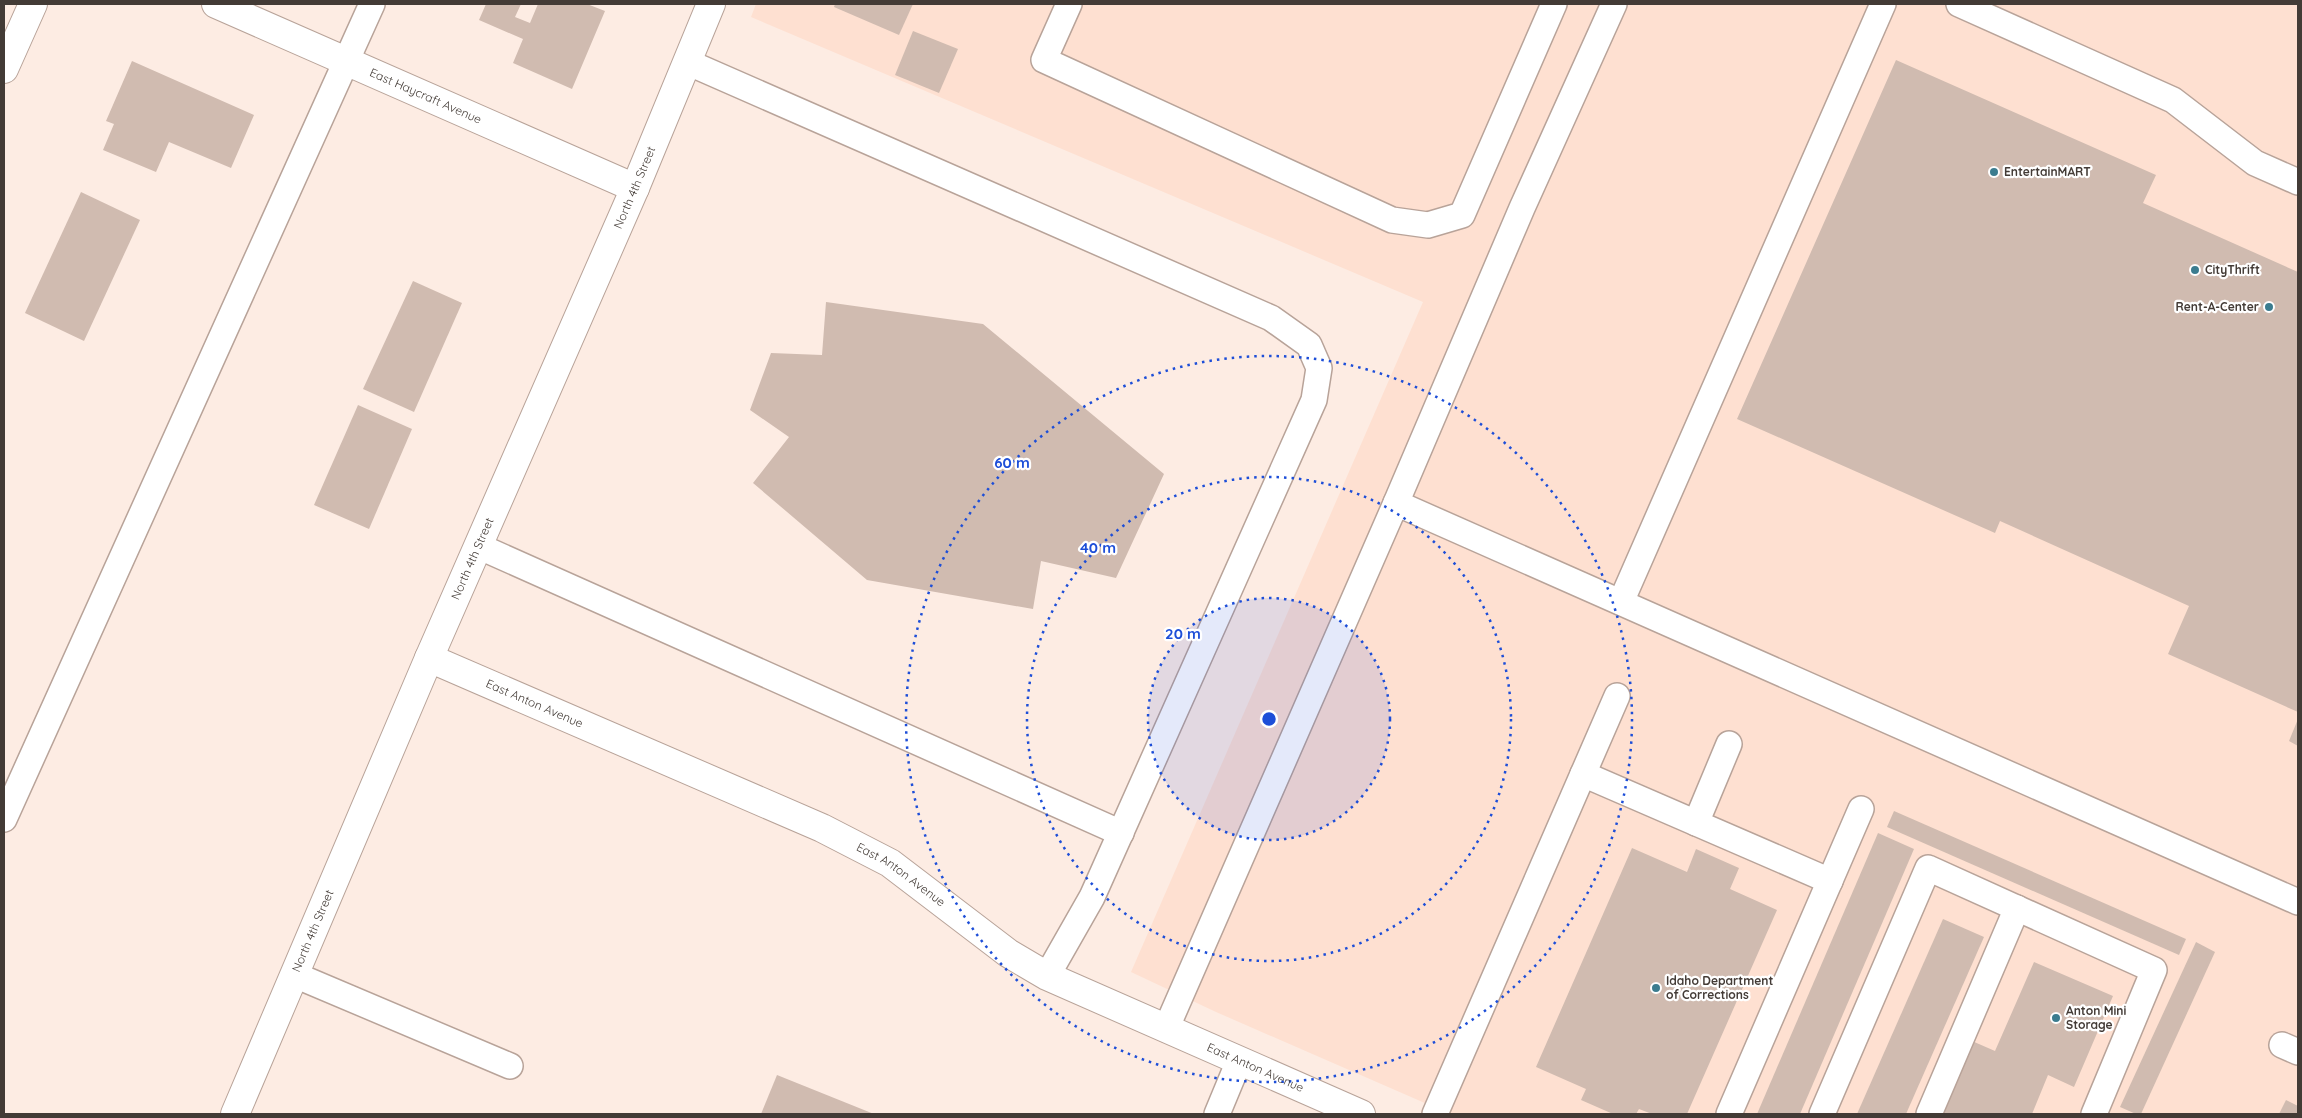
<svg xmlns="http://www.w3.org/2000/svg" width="2302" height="1118" viewBox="0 0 2302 1118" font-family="Quicksand,sans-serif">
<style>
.built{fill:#fee0d1}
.building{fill:#d0bbb0}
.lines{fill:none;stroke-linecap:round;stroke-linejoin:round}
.service-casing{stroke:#b8a399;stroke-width:28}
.minor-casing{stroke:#b8a399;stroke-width:30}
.secondary-casing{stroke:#b8a399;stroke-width:30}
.service{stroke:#fff;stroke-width:25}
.minor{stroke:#fff;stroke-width:28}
.secondary{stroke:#fff;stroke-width:28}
.ring{fill:none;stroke:#1d4ed8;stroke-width:2.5;stroke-dasharray:2.5 5}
.poi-dot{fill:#3b7c8f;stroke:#fff;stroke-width:2}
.labels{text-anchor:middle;stroke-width:4.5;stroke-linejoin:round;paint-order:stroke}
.street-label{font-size:12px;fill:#433b36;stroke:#fff}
.poi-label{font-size:12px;font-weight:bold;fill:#433b36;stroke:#fff;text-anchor:start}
.centre{fill:#1d4ed8;stroke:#fff;stroke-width:2.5}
.ring-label{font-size:15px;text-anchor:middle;font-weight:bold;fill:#1d4ed8;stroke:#fff;stroke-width:4.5;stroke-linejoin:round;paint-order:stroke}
</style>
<rect width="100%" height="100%" fill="#fdece3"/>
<polygon class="built" points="756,4 2298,4 2298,1114 1450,1114 1216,1012 1131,972 1423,302 751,17"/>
<g class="building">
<polygon points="486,4 521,4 515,17 530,23 538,4 587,4 605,11 572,89 513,63 523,39 479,20"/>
<polygon points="835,4 913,4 899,35 834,7"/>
<polygon points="913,31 958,49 939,93 895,75"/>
<polygon points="1896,60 2156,175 2143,203 2298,272 2298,712 2168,654 2189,606 2000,521 1995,533 1737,419"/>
<polygon points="132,61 254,115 231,168 169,142 156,172 103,150 114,124 106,121"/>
<polygon points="81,192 140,220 84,341 25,313"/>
<polygon points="413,281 462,303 414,412 363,389"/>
<polygon points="826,302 983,324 1164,474 1116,578 1041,561 1033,609 867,580 753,483 789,437 750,410 771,353 822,355"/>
<polygon points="358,405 412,429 369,529 314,505"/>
<polygon points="2298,719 2298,746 2289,741"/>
<polygon points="1894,811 2186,939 2179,955 1887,827"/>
<polygon points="1878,833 1914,849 1800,1114 1757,1114"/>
<polygon points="1632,848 1687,872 1696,849 1739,868 1730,889 1777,910 1687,1114 1652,1114 1639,1109 1636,1114 1613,1114 1581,1100 1586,1089 1536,1067"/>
<polygon points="1943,919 1984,937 1906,1114 1857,1114"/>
<polygon points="2196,942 2215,952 2141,1114 2136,1114 2120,1107"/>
<polygon points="2034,962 2113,996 2074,1087 2048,1075 2032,1114 1941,1114 1972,1041 1995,1051"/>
<polygon points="777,1075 874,1114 761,1114"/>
<polygon points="2286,1100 2298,1106 2298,1114 2279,1114"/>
</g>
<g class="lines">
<defs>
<g id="service">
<polyline points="1069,4 1044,60 1392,220 1428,225 1462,215 1554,4"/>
<polyline points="1959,4 2173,100 2255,163 2298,182"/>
<polyline points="687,62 1271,318 1309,345 1319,368 1314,400 1092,897 1047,976"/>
<polyline points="1396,503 1522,208 1614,4"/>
<polyline points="478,546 1121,833"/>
<polyline points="1621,602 1883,4"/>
<polyline points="1583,774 1830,881"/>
<polyline points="4,819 372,4"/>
<polyline points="1696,823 1729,744"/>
<polyline points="295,975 510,1066"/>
<polyline points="1166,1029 1396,503 2298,902"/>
<polyline points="2282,1045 2298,1052"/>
<polyline points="1217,1114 1239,1061"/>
<polyline points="1435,1114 1617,696"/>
<polyline points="1729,1114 1861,809"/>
<polyline points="1822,1114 1928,868 2154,970 2094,1114"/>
<polyline points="1929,1114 2017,908"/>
</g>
<g id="minor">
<path id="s1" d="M 216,4 L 635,188"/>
<polyline points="4,69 33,4"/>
<path id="s2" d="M 429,658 L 822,828 L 890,863 L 1008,953 L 1047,976 L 1361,1114"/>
</g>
<g id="secondary">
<path id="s3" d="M 235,1114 L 429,658 L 635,188 L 711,4"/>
</g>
</defs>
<use href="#service" class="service-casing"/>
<use href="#minor" class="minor-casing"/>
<use href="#secondary" class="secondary-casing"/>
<use href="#service" class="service"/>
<use href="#minor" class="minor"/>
<use href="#secondary" class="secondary"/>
</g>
<circle cx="1269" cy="719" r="121" fill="#1d4ed8" fill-opacity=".12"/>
<g class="ring">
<circle cx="1269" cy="719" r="121"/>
<circle cx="1269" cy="719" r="242"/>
<circle cx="1269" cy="719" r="363"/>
</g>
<g class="poi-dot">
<circle cx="1994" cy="172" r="5"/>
<circle cx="2195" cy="270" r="5"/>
<circle cx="2269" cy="307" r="5"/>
<circle cx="1656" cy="988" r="5"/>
<circle cx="2056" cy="1018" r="5"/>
</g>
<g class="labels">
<g class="street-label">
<text dy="4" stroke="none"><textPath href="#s1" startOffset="229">East Haycraft Avenue</textPath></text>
<text dy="4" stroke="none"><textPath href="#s3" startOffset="1009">North 4th Street</textPath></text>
<text dy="4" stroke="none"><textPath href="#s3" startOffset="604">North 4th Street</textPath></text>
<text dy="4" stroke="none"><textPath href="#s2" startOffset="115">East Anton Avenue</textPath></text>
<text dy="4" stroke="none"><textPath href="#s2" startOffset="520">East Anton Avenue</textPath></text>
<text dy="4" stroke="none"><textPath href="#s3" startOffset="199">North 4th Street</textPath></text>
<text dy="4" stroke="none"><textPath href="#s2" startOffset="926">East Anton Avenue</textPath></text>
</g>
<g class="poi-label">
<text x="2004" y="176">EntertainMART</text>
<text x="2205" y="274">CityThrift</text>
<text x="2259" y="311" text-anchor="end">Rent-A-Center</text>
<text x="1666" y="985">Idaho Department<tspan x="1666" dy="14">of Corrections</tspan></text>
<text x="2066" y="1015">Anton Mini<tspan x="2066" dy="14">Storage</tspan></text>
</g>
</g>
<circle cx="1269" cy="719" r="8" class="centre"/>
<g class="ring-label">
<text x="1012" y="468">60 m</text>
<text x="1098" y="553">40 m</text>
<text x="1183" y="639">20 m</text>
</g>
<rect width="2302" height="1118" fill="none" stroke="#433b36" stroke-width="10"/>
</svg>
